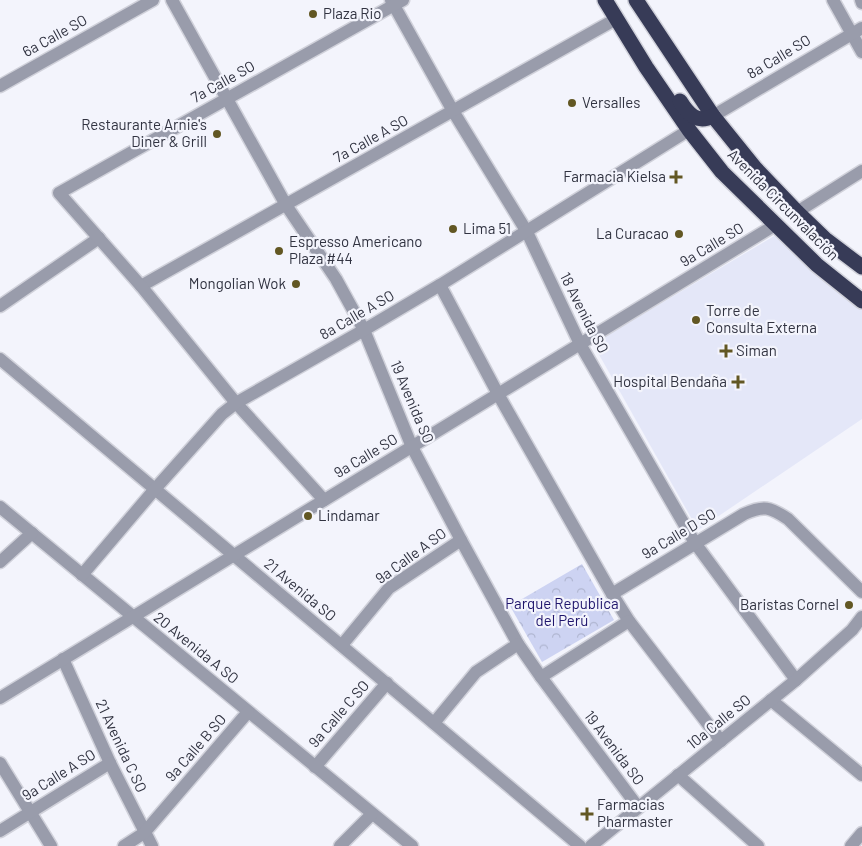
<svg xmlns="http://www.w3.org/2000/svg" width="862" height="846" viewBox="0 0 862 846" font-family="Barlow,sans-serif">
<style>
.built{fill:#e4e7f8}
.park{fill:url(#park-crowns)}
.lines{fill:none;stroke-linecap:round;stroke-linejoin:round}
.minor-casing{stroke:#d0d1da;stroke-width:15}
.highway-casing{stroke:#d0d1da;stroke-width:18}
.minor{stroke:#999cab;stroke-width:12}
.highway{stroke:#373b57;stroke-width:15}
.poi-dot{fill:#625723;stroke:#f3f4fc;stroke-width:2}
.labels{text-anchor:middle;stroke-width:4.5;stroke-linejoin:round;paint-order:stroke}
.poi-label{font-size:15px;fill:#313341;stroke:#f3f4fc;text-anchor:start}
.street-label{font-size:15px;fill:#313341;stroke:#f3f4fc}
.park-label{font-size:15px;fill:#1f156c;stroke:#f3f4fc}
</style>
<defs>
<pattern id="park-crowns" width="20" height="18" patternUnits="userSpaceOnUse" patternTransform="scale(1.25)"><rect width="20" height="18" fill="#cdd3f2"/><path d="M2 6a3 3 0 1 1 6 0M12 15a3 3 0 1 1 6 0" fill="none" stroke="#b0b6d1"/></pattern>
</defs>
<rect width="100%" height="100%" fill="#f3f4fc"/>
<polygon class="built" points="774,236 862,308 862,419 698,530 593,344"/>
<polygon class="park" points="582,564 614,620 542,662 510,606"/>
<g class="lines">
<defs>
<g id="minor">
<polyline points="172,0 286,205 336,279 364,330 412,447 461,540 518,644 541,677 638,807"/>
<polyline points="391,0 453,111 527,232 580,344 695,543 796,680"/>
<polyline points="833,0 862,52"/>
<polyline points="861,0 862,3"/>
<polyline points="0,86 153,0"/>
<polyline points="713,116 862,28"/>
<polyline points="797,212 862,171"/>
<polyline points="440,285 498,394 612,594 629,621 721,741"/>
<polyline points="141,286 616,19"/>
<polyline points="0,306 99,238"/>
<polyline points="0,359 580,846"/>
<polyline points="324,500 236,403 141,286 59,193 403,0"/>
<polyline points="0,507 412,846"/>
<polyline points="0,562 32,533"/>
<polyline points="82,575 155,489 222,414 236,403 364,330 440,285 689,130"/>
<path d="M 612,594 L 744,514 C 764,505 770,507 788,519 L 862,592"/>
<polyline points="342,645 389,588 461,540"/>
<polyline points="63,659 110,763 152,846"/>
<polyline points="541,677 629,621"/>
<polyline points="0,698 775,225"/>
<polyline points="771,700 862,775"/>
<polyline points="434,723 476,672 518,644"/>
<polyline points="0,763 51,846"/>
<polyline points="315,767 387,683"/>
<polyline points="678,775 758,846"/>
<polyline points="0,831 110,763"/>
<polyline points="124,846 144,833 248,712"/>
<polyline points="340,846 372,814"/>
<polyline points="591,846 796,680 852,630 862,617"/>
<polyline points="851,846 862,833"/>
</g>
<g id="highway">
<polyline points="605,0 646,67 689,130 722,172 817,265 862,301"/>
<polyline points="636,0 713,116 755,168 797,212 825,239 862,267"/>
<path d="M 680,101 C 688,114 697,124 713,116"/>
</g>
</defs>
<use href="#minor" class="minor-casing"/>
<use href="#highway" class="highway-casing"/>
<use href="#minor" class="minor"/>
<use href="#highway" class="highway"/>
</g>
<g class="poi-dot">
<circle cx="313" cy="14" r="5"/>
<circle cx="572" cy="103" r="5"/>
<circle cx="217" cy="134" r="5"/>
<path d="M673.5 169.5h5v5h5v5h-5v5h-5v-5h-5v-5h5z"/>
<circle cx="453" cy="229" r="5"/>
<circle cx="679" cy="234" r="5"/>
<circle cx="279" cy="251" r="5"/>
<circle cx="296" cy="284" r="5"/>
<circle cx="696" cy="320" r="5"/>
<path d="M723.5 343.5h5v5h5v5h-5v5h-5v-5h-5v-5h5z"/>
<path d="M735.5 374.5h5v5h5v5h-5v5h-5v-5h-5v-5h5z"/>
<circle cx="308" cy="516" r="5"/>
<circle cx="849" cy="605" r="5"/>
<path d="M584.5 806.5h5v5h5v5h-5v5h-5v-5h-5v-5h5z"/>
</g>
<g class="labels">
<g class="poi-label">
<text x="323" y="19">Plaza Rio</text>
<text x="582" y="108">Versalles</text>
<text x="207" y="130" text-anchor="end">Restaurante Arnie's<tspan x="207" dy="17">Diner &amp; Grill</tspan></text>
<text x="666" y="182" text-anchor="end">Farmacia Kielsa</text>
<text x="463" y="234">Lima 51</text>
<text x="669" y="239" text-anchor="end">La Curacao</text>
<text x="289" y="247">Espresso Americano<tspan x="289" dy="17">Plaza #44</tspan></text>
<text x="286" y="289" text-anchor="end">Mongolian Wok</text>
<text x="706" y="316">Torre de<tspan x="706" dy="17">Consulta Externa</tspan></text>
<text x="736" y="356">Siman</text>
<text x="727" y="387" text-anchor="end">Hospital Bendaña</text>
<text x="318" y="521">Lindamar</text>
<text x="839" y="610" text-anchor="end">Baristas Cornel</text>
<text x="597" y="810">Farmacias<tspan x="597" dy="17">Pharmaster</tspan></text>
</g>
<g class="street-label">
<text transform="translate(55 36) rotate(-29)" y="5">6a Calle SO</text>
<text transform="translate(779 57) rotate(-31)" y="5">8a Calle SO</text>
<text transform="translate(223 82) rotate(-29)" y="5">7a Calle SO</text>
<text transform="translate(371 139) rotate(-29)" y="5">7a Calle A SO</text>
<text transform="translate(783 205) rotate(45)" y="5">Avenida Circunvalación</text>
<text transform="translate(712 245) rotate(-31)" y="5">9a Calle SO</text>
<text transform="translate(584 313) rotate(63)" y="5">18 Avenida SO</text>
<text transform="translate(357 315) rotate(-30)" y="5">8a Calle A SO</text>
<text transform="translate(412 402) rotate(67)" y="5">19 Avenida SO</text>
<text transform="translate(366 456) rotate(-31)" y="5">9a Calle SO</text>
<text transform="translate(679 534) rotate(-31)" y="5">9a Calle D SO</text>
<text transform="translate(411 556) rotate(-36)" y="5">9a Calle A SO</text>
<text transform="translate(300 590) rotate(40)" y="5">21 Avenida SO</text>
<text transform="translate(196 648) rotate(39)" y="5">20 Avenida A SO</text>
<text transform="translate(339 714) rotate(-49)" y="5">9a Calle C SO</text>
<text transform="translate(719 722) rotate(-39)" y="5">10a Calle SO</text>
<text transform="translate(121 746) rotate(65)" y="5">21 Avenida C SO</text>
<text transform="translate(196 748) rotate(-49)" y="5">9a Calle B SO</text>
<text transform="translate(614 748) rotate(53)" y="5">19 Avenida SO</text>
<text transform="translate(59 775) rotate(-32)" y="5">9a Calle A SO</text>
</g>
<g class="park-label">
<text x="562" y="609">Parque Republica<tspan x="562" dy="17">del Perú</tspan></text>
</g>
</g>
</svg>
